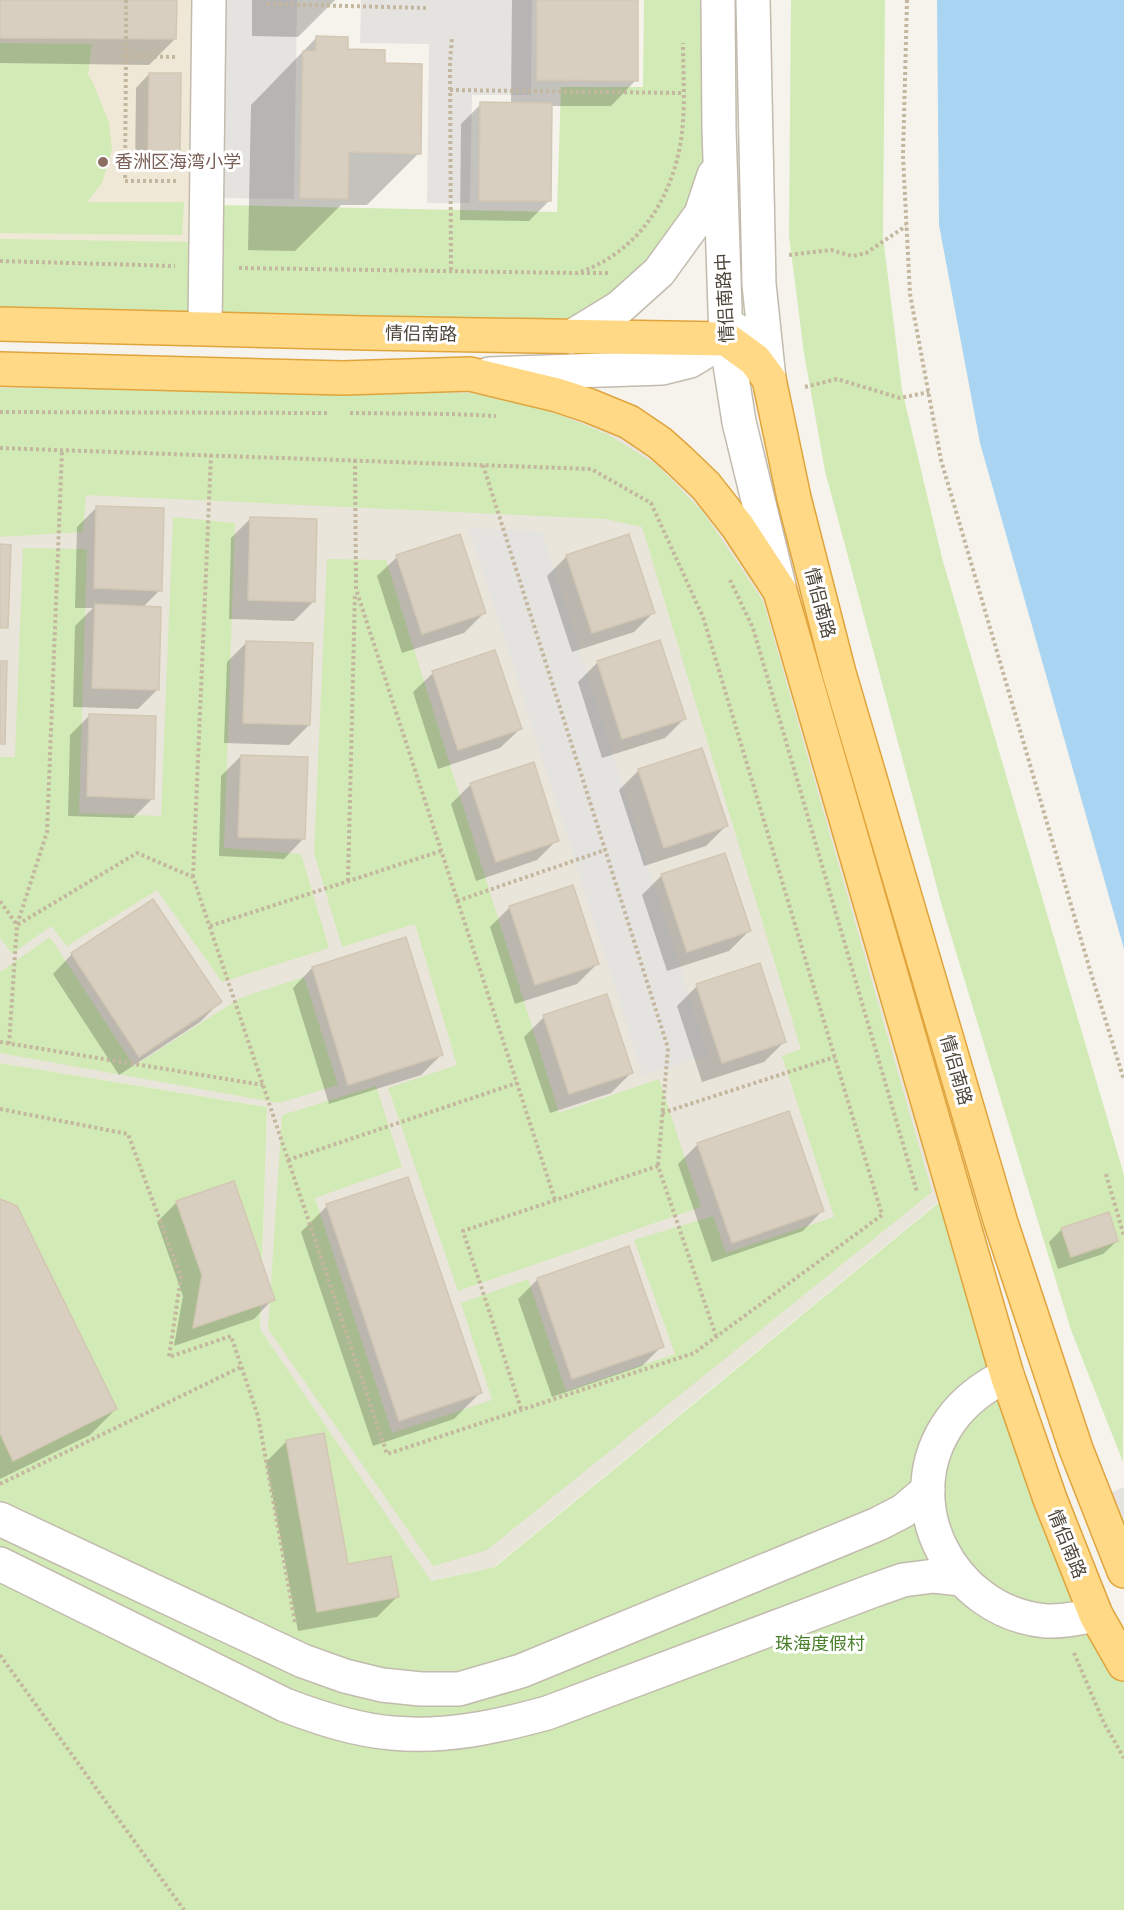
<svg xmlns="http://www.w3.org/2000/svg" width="1124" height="1910" viewBox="0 0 1124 1910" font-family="Roboto,'Noto Sans SC',sans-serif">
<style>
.residential{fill:#eae5da}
.education{fill:#efe8d6}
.green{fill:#d2eab5}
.parking{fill:#e5e3e0}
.water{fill:#a9d4f2}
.shadow{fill:#0003}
.building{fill:#d8cfc1;stroke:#d3c7b4;stroke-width:1.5}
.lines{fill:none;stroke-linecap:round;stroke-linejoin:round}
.minor-casing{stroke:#c2bbae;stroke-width:36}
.tertiary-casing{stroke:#c2bbae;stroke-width:36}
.trunk-casing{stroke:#e0a43c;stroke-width:36}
.path{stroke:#c4b79f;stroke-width:4;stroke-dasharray:3 3;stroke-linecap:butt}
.minor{stroke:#fff;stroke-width:33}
.tertiary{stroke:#fff;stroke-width:33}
.trunk{stroke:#ffd985;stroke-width:33}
.education-dot{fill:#8d6e63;stroke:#fff;stroke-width:2}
.labels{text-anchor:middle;stroke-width:6;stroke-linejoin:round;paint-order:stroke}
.education-label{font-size:18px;fill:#785e54;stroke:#fff;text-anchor:start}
.street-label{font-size:18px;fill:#4b4439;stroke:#fff}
.park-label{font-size:18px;fill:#4a7f2a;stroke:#fff}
</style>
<rect width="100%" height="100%" fill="#f6f3ec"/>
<polygon class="residential" points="0,370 470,374 629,423 780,591 952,1191 494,1567 430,1581 260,1329 267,1107 0,1063"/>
<polygon class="education" points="0,0 209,0 204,328 0,323"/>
<g class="green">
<polygon points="644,0 712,0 712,157 681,222 642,278 568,326 218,317 218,205 557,212 561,87 643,87"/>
<polygon points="791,0 885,0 883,237 902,390 942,558 1124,1175 1123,1462 1071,1330 942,906 825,471 804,353 789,236"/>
<polygon points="0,43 92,44 88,75 93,83 109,123 112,150 102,183 87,202 184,202 182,235 0,233"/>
<polygon points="0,239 195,242 193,315 0,310"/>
<polygon points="0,388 471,393 550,411 607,434 657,465 703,512 763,601 932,1192 487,1550 433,1566 268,1329 282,1115 376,1086 402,1167 315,1198 392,1433 492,1400 461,1303 528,1279 566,1391 675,1354 634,1240 713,1216 726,1253 834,1217 782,1056 801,1049 642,527 605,519 86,495 83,532 0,537"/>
<polygon points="173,517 235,523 224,848 301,854 329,948 222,982 157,890 67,946 51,926 12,954 0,938 0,757 15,757 23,548 87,549 79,813 161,816"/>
<polygon points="327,559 386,560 559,1113 659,1079 701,1207 458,1291 388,1088 457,1065 415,924 342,947 314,853"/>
<polygon points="50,937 134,1066 240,998 304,977 338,1085 279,1103 0,1053 0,972"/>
<polygon points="0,1063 267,1107 260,1329 431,1581 495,1567 953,1191 1124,1665 1124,1910 0,1910"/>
</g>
<g class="parking">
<polygon points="223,0 297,0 294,199 220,198"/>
<polygon points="361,0 532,0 531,95 472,95 470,203 427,203 429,44 360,43"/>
<polygon points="469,528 542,531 708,1055 643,1076"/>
<polygon points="1124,1487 1124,1554 1101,1497"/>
</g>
<polygon class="water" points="937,0 1124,0 1124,949 980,443 939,225"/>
<g class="shadow">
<polygon points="0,0 175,0 175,39 149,65 0,63"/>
<polygon points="252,0 335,0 298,37 252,36"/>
<polygon points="512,0 637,0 636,80 611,106 550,106 549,201 529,221 460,220 461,124 481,104 511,104"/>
<polygon points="317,37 346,51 419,153 367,205 341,205 295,251 248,250 251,105"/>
<polygon points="149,74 179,157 165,170 135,170 136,88"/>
<polygon points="97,507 160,590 142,608 158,689 138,709 73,707 75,626 93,608 75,608 77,527"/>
<polygon points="251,518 314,601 294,621 229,619 231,538"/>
<polygon points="567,556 654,612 634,632 572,652 547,576"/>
<polygon points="397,557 484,613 464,633 402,653 377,576"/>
<polygon points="247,642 309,725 289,745 224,743 227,662"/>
<polygon points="598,662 685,718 665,738 602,758 578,682"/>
<polygon points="433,673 520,729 500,748 438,769 413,692"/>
<polygon points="90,715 153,798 133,818 68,816 70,735"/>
<polygon points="241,756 303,839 284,859 219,856 221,776"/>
<polygon points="639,770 726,826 706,846 644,866 619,790"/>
<polygon points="471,784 557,840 537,860 476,881 451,804"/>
<polygon points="662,875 749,931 729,951 667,971 642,895"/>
<polygon points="510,907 597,964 577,984 515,1004 490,927"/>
<polygon points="72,954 220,1002 200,1022 119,1075 53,974"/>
<polygon points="312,968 441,1055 421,1075 329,1104 293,988"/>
<polygon points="697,986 784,1042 764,1062 702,1082 677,1006"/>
<polygon points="544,1017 631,1073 611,1093 550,1113 524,1037"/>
<polygon points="698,1144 822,1211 803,1231 712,1262 678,1164"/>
<polygon points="0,1201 116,1409 90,1435 0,1479"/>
<polygon points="177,1202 273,1299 254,1319 174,1346 183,1296 157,1222"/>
<polygon points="327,1206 480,1393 454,1419 373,1446 301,1232"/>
<polygon points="1062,1229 1117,1241 1103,1254 1058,1269 1049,1242"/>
<polygon points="538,1279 662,1346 642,1366 552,1397 518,1299"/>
<polygon points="286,1442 346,1566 397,1597 377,1617 298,1631 266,1462"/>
</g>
<g class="building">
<polygon points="0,0 177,0 176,39 0,38"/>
<polygon points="537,0 638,0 638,81 537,80"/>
<polygon points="316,36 348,37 348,49 385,50 385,63 422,64 421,154 349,152 348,199 300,198 303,51 316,51"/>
<polygon points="149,73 181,73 180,157 148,157"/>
<polygon points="480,102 552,103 551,201 479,201"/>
<polygon points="96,506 164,508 162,591 94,588"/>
<polygon points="250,517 317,519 315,602 248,600"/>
<polygon points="460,534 486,613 422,634 396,555"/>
<polygon points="629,534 655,613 592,633 566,555"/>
<polygon points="0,544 11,545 8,628 0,628"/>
<polygon points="95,604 161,607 159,690 92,688"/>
<polygon points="660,640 686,719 622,739 597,661"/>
<polygon points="246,641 313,643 310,725 243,723"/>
<polygon points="495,650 522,729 458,750 432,671"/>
<polygon points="0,661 7,661 5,744 0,744"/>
<polygon points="89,714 156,716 154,799 87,796"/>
<polygon points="702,748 728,826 664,848 638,769"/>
<polygon points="241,755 308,757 305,839 238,837"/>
<polygon points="534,762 559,841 496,862 470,783"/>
<polygon points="725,853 751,931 687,952 661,874"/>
<polygon points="573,885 599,964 535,985 509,906"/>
<polygon points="153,899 222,1002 139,1057 71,953"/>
<polygon points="406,937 443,1055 348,1085 312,967"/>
<polygon points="760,963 786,1042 722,1063 696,984"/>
<polygon points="607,994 633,1073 569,1094 543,1015"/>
<polygon points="789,1111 824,1211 732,1243 697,1143"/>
<polygon points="408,1177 482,1393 399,1421 326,1204"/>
<polygon points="234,1181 275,1300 193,1328 202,1275 176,1201"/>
<polygon points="0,1199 17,1206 117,1409 13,1461 0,1433"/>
<polygon points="1109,1212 1118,1241 1071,1257 1061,1228"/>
<polygon points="629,1246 664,1347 572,1379 537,1278"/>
<polygon points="324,1433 348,1564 391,1556 399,1597 317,1612 286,1440"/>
</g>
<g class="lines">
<defs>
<g id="minor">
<polyline points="205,328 209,0"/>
<path d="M 1007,1375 C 985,1386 966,1399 951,1420 C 893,1500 950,1612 1046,1621 C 1063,1622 1079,1618 1096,1615"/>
<polyline points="0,1519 303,1661 345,1676 382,1685 421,1689 459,1689 521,1671 878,1524 903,1511 928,1490"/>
<path d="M 0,1564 L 285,1705 C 319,1718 355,1730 392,1733 C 445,1738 496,1727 547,1713 L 872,1591 L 903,1580 L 934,1576 L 961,1579"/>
</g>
<g id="tertiary">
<polyline points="718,0 719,129 726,339 739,422 779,586"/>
<polyline points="753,0 759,284 769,379"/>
<polyline points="571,337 620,307 659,272 701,214 714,175"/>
<polyline points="489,374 662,368 690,361 726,339 736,330"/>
</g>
<g id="trunk">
<polyline points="0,324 365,333 726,339 755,360 769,379 794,498 839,673 1001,1223 1076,1449 1124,1571"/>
<polyline points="0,369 343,378 470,374 557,395 590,406 629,422 660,443 679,460 706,486 738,527 780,591 1007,1375 1050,1499 1096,1615 1124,1664"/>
</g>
</defs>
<use href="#minor" class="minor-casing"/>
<use href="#tertiary" class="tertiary-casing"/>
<use href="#trunk" class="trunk-casing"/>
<g class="path">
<polyline points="126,0 126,56"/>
<polyline points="907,0 903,156 910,294 941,460 1090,970 1124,1080"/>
<polyline points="267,4 428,8"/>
<polyline points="450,90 683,93"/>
<polyline points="176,181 125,181 126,56 177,57"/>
<polyline points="789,255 831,250 852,256 866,253 906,226"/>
<polyline points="0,261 175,266"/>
<path d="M 239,268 L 577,273 C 643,252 679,188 683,121 C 685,95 683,69 683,43"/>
<polyline points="451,270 450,62 452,37"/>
<polyline points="581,273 609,273"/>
<polyline points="805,387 837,379 900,398 929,392"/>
<polyline points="0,412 328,413"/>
<polyline points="350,413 451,414 496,416"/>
<polyline points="0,448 591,469 651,503 703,617 882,1215 694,1353 387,1454 193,877 137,853 17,925 0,901"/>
<polyline points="355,460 356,589 555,1200"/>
<polyline points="483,465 668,1048 658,1166"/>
<polyline points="730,580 753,628 917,1192"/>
<polyline points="193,877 211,455"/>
<polyline points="348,881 355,593"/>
<polyline points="457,901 605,850"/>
<polyline points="210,926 441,851"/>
<polyline points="0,1042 263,1085"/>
<polyline points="9,1044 17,925 47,832 62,450"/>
<polyline points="0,1109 128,1134 181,1277 169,1357 231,1336 258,1416 295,1622"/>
<polyline points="662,1113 835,1057"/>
<polyline points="288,1160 517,1083"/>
<polyline points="1106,1174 1124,1236"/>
<polyline points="521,1409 463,1231 658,1166 716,1336"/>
<polyline points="0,1484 241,1367"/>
<polyline points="1074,1653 1104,1723 1124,1758"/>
<polyline points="0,1655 184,1910"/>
</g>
<use href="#minor" class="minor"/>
<use href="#tertiary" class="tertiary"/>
<use href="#trunk" class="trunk"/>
</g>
<circle class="education-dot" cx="103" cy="162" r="6"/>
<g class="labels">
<g class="education-label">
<text x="115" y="168">香洲区海湾小学</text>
</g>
<g class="street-label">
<text transform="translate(725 298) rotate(-93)" y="6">情侣南路中</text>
<text transform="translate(421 334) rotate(1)" y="6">情侣南路</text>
<text transform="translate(820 603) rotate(75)" y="6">情侣南路</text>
<text transform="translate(956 1070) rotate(74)" y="6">情侣南路</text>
<text transform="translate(1067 1544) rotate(68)" y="6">情侣南路</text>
</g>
<g class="park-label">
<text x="820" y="1650">珠海度假村</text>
</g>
</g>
</svg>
